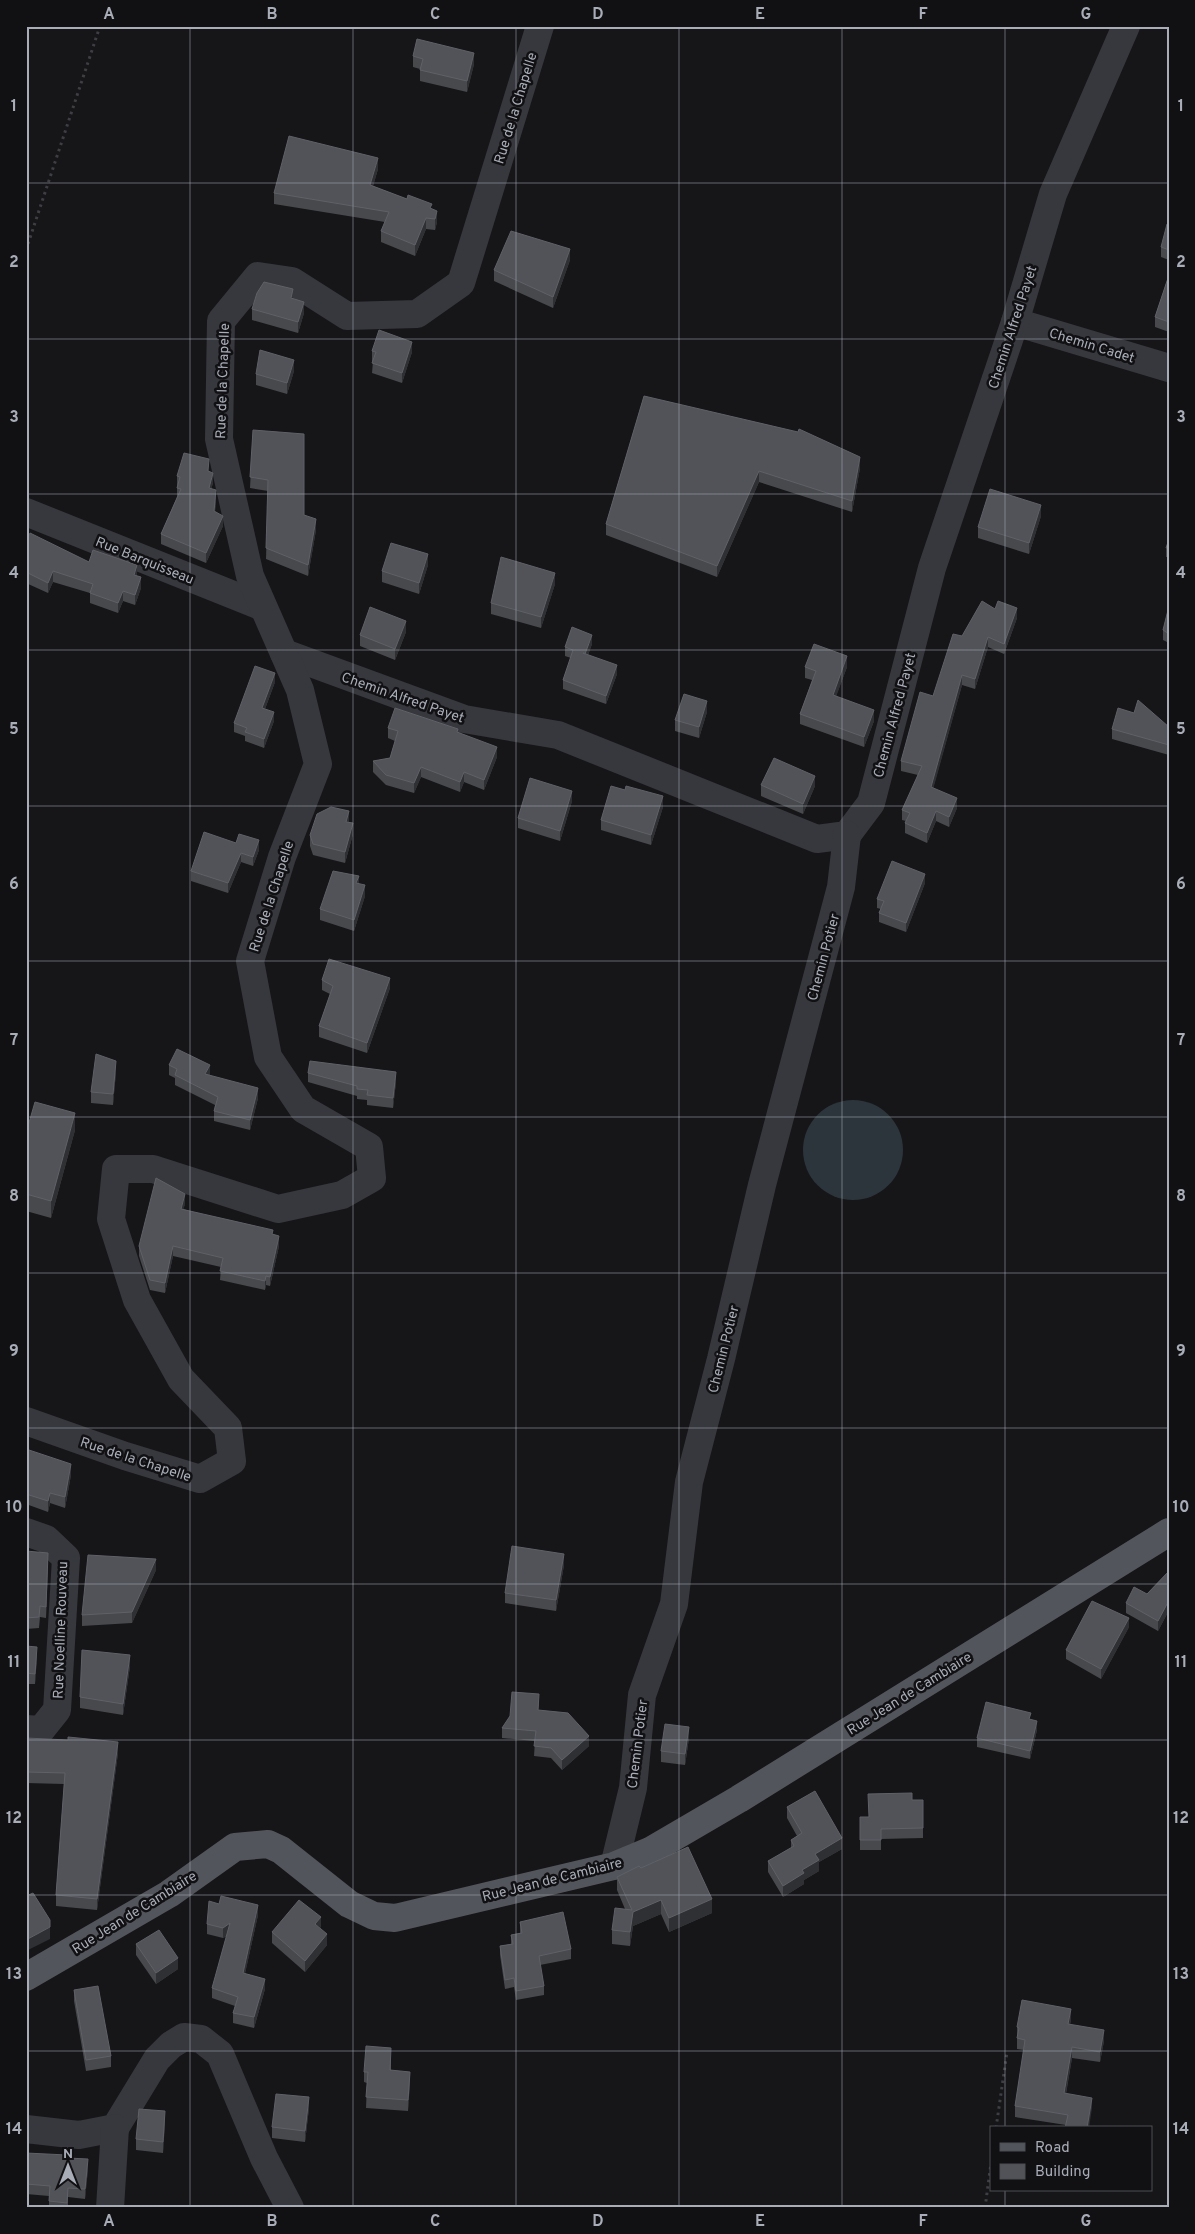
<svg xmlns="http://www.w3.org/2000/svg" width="1195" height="2234" viewBox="0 0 1195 2234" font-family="Overpass,sans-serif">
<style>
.water{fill:#2c353c}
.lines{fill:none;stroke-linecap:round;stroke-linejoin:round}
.path{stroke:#3d3f44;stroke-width:3;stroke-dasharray:2.5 4;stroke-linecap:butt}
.minor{stroke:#37383d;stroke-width:28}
.major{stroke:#53555c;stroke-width:28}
.wall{fill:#47494d}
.shaded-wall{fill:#2f3033}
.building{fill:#525359;stroke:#5f6168}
.grid{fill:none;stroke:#a8adb8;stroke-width:1;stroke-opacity:0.55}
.labels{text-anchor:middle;stroke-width:5;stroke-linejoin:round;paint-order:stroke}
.street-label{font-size:14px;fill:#a8adb8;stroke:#111113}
.neatline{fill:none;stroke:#a8adb8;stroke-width:2}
.grid-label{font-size:16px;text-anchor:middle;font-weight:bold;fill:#a8adb8}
</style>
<rect width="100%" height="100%" fill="#161618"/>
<circle class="water" cx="853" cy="1150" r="50"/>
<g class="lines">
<g class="path">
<polyline points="26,250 100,26"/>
<polyline points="996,2128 1007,2052"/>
<polyline points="985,2208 991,2163"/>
</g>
<g class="minor">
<polyline points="1015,322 1169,368"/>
<polyline points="26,512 263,607"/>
<polyline points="284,653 464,719 558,735 817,839 847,835 871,803 932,568 1015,322 1053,194 1126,26"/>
<polyline points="26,1421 125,1456 200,1479 232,1461 228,1428 181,1379 137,1300 111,1219 116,1169 153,1169 278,1209 342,1195 372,1178 369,1147 303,1109 268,1057 250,961 282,857 318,764 300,690 250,576 219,439 221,321 258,276 292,281 347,316 417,314 461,283 540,26"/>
<polyline points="26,1532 46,1539 66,1558 57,1710 41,1730 26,1729"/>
<polyline points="614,1866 633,1788 642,1695 674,1604 689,1482 721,1359 762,1185 841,887 847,835"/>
<polyline points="26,2129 79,2135 115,2128 157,2059 171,2045 184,2037 201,2039 220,2054 264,2158 290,2208"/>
<polyline points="110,2208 115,2128"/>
</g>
<polyline class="major" points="26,1977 169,1894 235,1847 268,1844 281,1850 349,1904 374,1916 395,1918 614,1866 650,1851 739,1799 1169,1532"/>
</g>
<g class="wall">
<polygon points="413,56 474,64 467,92 420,81 420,69 413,67"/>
<polygon points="378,169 373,186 432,209 437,222 435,230 426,229 415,256 381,242 381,231 385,222 274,204 274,193"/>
<polygon points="1169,225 1169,260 1161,257 1161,247"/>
<polygon points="570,260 553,308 494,281 494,270"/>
<polygon points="1169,275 1169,332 1155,327 1155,317"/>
<polygon points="293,298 304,313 298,333 252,320 252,309"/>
<polygon points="372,351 412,352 402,383 372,373 373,361 372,361"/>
<polygon points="294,371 287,394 256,385 256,374"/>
<polygon points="644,396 860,468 852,512 759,482 717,577 606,535 606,524"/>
<polygon points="253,430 304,515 316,530 308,576 266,559 268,491 250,488"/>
<polygon points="209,471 213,483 211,489 216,500 215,512 223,526 206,563 161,544 161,534 177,497 177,476"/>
<polygon points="1041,516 1029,554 978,538 978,527"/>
<polygon points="1169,539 1169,557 1166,557 1166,548"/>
<polygon points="26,541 89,562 137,576 141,588 135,605 123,601 118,613 90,603 90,593 53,582 48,593 26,583"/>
<polygon points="428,565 419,594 382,582 382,571"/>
<polygon points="555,584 541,628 491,614 491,603"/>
<polygon points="1169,606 1169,643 1163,640 1163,630"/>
<polygon points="995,609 1017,618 1004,654 988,647 975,689 962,685 933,788 957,808 949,827 936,821 927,843 905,833 905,823 906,821 902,820 902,810 918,775 901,771 901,761 933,696"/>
<polygon points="406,632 395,660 360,646 360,635"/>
<polygon points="592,644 588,655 617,674 606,704 563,689 563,680 571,658 565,656 565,647"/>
<polygon points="805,667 847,667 836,696 874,721 864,747 800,724 800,714 812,680 805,678"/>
<polygon points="275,682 265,709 274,721 264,748 245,741 245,736 234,732 234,723"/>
<polygon points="707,712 699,738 675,731 675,720"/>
<polygon points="1169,727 1169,755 1112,739 1112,729"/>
<polygon points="388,728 458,732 497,757 484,790 464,782 460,792 421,777 414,793 386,785 373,772 373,761 390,758 395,741 388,738"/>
<polygon points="761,785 815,786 803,814 761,796"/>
<polygon points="572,801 560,841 518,828 518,818"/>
<polygon points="663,807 651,845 601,830 601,820"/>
<polygon points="349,823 353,834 345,863 313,855 310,846 310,835"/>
<polygon points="236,843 259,850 253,866 241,862 228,893 191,881 191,871"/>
<polygon points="925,883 906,932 879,922 879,913 881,909 877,908 877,899"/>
<polygon points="365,896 354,931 320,920 320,909"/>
<polygon points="322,980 390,988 367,1053 319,1037 319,1026 330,994 322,990"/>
<polygon points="169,1065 209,1075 258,1098 250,1130 214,1121 214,1111 215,1105 175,1085 175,1078 169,1075"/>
<polygon points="116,1072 113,1105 91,1103 91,1092"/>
<polygon points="308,1073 396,1082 393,1108 367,1105 367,1100 357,1099 357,1096 308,1082"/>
<polygon points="75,1130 51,1218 26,1211 26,1133"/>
<polygon points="185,1204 183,1209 273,1235 279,1246 270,1286 266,1285 265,1290 220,1280 221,1267 173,1256 165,1293 150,1290 139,1256 139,1246"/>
<polygon points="26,1449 71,1475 65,1508 50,1503 48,1512 26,1504"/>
<polygon points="26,1551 48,1565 46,1618 40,1617 39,1628 26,1629"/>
<polygon points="564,1565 556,1611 505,1603 505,1593"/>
<polygon points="156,1570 132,1623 82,1626 82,1615"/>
<polygon points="1169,1571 1169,1616 1167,1614 1158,1631 1126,1613 1126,1603 1147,1594"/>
<polygon points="1129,1627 1101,1679 1066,1659 1066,1650"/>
<polygon points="26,1646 37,1657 35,1684 26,1684"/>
<polygon points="130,1666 123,1715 80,1708 80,1697"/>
<polygon points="539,1704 538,1710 589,1746 562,1770 551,1758 534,1756 535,1741 502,1738 502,1728"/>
<polygon points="1031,1720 1037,1730 1030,1759 977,1747 977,1738"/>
<polygon points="26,1738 118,1753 97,1910 56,1906 56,1895 64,1784 26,1783"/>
<polygon points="689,1738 685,1765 661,1762 661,1751"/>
<polygon points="912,1800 923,1800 923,1838 881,1839 881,1850 860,1850 860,1817 868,1817"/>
<polygon points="787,1807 842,1849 819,1862 819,1871 804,1880 804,1884 783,1897 768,1872 768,1861 791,1848 791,1840 797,1836 787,1818"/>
<polygon points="641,1868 712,1913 669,1932 661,1914 633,1926 630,1946 612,1944 612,1930 625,1909 617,1890 617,1877"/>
<polygon points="258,1915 245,1973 265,1989 254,2028 233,2023 233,2013 235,2006 212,1998 212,1988 227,1936 223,1938 207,1934 207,1924"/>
<polygon points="520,1922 571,1949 571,1959 540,1965 544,1986 544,1995 516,2000 514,1987 505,1989 500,1955 500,1946 511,1944 511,1935 520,1933"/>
<polygon points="320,1929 327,1945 305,1972 272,1943 272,1932"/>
<polygon points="136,1944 178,1969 156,1984 136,1955"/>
<polygon points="74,1990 111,2056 111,2067 86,2071 74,2001"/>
<polygon points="1071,2020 1070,2024 1104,2041 1100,2062 1072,2058 1066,2094 1092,2108 1066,2125 1015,2117 1015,2106 1024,2050 1017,2049 1017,2027"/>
<polygon points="391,2059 391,2070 410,2082 408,2111 366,2108 367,2083 364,2082 364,2072"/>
<polygon points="309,2108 305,2142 272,2138 272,2127"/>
<polygon points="165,2122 163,2153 136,2150 136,2139"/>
<polygon points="26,2153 67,2158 88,2169 85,2199 68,2197 68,2208 49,2208 49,2196 26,2194"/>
</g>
<g class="shaded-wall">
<polygon points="474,53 474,64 467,92 467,81"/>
<polygon points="378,158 378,169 370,196 370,185"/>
<polygon points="437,211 437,222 435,230 435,219"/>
<polygon points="426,218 426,229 415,256 415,245"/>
<polygon points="570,249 570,260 553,308 553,297"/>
<polygon points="304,302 304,313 298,333 298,322"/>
<polygon points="412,342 412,352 402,383 402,373"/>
<polygon points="294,360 294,371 287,394 287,383"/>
<polygon points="860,457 860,468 852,512 852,501"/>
<polygon points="759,471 759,482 717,577 717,566"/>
<polygon points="213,473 213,483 209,498 209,488"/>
<polygon points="216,490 216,500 214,521 214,511"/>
<polygon points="1041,505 1041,516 1029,554 1029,543"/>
<polygon points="223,516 223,526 206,563 206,553"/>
<polygon points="316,519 316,530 308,576 308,565"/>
<polygon points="428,554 428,565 419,594 419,583"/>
<polygon points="137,565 137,575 134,586 134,575"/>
<polygon points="53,571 53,582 48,593 48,583"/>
<polygon points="555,573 555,584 541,628 541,617"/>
<polygon points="141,577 141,588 135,605 135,595"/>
<polygon points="123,591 123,601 118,613 118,603"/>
<polygon points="1017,608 1017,618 1004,654 1004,644"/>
<polygon points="406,621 406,632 395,660 395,649"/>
<polygon points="592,635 592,644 585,663 585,654"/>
<polygon points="988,637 988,647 975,689 975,679"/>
<polygon points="847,656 847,667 833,705 833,695"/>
<polygon points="617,665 617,674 606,704 606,696"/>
<polygon points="275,673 275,682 262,717 262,708"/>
<polygon points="962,675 962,685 931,797 931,787"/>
<polygon points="707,701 707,712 699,738 699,727"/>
<polygon points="874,710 874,721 864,747 864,737"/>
<polygon points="274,712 274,721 264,748 264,739"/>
<polygon points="497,747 497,757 484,790 484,780"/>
<polygon points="421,767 421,777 414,793 414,783"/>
<polygon points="464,772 464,782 460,792 460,782"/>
<polygon points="815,776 815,786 803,814 803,804"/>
<polygon points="572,791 572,801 560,841 560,831"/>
<polygon points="663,796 663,807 651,845 651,835"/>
<polygon points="957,798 957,808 949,827 949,817"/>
<polygon points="349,811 349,822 346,822"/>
<polygon points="936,811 936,821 927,843 927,833"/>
<polygon points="353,823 353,834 345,863 345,852"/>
<polygon points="259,840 259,850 253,866 253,857"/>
<polygon points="241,853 241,862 228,893 228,883"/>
<polygon points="925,874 925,883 906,932 906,923"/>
<polygon points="359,876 359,887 356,883"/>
<polygon points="365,885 365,896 354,931 354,920"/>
<polygon points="390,978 390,988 367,1053 367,1043"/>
<polygon points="116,1061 116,1072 113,1105 113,1094"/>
<polygon points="210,1065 210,1075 205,1084 205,1074"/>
<polygon points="396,1072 396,1082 393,1108 393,1098"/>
<polygon points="258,1088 258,1098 250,1130 250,1120"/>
<polygon points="75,1113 75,1130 51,1218 51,1201"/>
<polygon points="185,1194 185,1204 181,1218 181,1209"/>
<polygon points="279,1236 279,1246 270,1286 270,1277"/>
<polygon points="173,1246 173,1256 165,1293 165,1283"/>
<polygon points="266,1276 266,1285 265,1290 265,1281"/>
<polygon points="71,1464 71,1475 65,1508 65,1497"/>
<polygon points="50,1493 50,1503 48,1512 48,1501"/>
<polygon points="48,1553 48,1565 46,1618 46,1607"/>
<polygon points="564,1554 564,1565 556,1611 556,1600"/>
<polygon points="156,1559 156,1570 132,1623 132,1612"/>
<polygon points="1167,1604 1167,1614 1158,1631 1158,1621"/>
<polygon points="1129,1618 1129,1627 1101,1679 1101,1669"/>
<polygon points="37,1647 37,1657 35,1684 35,1674"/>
<polygon points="130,1655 130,1666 123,1715 123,1704"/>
<polygon points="1037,1721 1037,1730 1030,1759 1030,1751"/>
<polygon points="689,1727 689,1738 685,1765 685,1754"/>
<polygon points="589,1736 589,1746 562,1770 562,1760"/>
<polygon points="118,1742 118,1753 97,1910 97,1899"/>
<polygon points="842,1838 842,1849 819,1862 819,1871 804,1880 804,1884 783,1897 783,1886 802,1870 815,1854"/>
<polygon points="712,1899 712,1913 669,1932 669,1918"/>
<polygon points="661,1900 661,1914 633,1926 630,1946 630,1932 633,1912"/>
<polygon points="258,1905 258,1915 243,1983 243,1973"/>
<polygon points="321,1917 321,1928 315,1924"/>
<polygon points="230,1923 230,1934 223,1938 223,1928"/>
<polygon points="50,1927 50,1939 26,1951 26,1940"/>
<polygon points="327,1934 327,1945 305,1972 305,1961"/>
<polygon points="178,1958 178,1969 156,1984 156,1973"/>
<polygon points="265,1979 265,1989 254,2028 254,2017"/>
<polygon points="1071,2009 1071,2020 1068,2034 1068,2024"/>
<polygon points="1104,2030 1104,2041 1100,2062 1100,2052"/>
<polygon points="1072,2047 1072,2058 1064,2104 1064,2093"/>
<polygon points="410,2072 410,2082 408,2111 408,2100"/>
<polygon points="309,2097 309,2108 305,2142 305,2131"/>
<polygon points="1092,2098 1092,2108 1089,2128 1087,2128"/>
<polygon points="165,2111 165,2122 163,2153 163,2142"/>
<polygon points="88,2159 88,2169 85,2199 85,2189"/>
</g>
<g class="building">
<polygon points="417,39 474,53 467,81 420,70 423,59 413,56"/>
<polygon points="289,136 378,158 370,185 407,199 408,195 432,204 430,208 437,211 435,219 426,218 415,245 381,231 389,212 274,193"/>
<polygon points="1167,224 1169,225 1169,250 1161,247"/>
<polygon points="511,231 570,249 553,297 494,270"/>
<polygon points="1169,275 1169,322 1155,317"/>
<polygon points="264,282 293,289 291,298 304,302 298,322 252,309 257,293"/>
<polygon points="379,330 412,342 402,373 372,363 376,352 372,351"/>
<polygon points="260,350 294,360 287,383 256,374"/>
<polygon points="644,396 798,432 799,429 860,457 852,501 759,471 717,566 606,524"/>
<polygon points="253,430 304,434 304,515 316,519 308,565 266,548 268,480 250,477"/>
<polygon points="184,453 209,459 208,471 213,473 209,488 216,490 214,511 223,516 206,553 161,534 181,489 177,488 180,477 177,476"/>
<polygon points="990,489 1041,505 1029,543 978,527"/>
<polygon points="30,533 89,562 93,550 137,565 134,575 141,577 135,595 123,591 118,603 90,593 93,584 53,571 48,583 26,572 26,541"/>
<polygon points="1169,539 1169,548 1166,548"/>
<polygon points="391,543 428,554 419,583 382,571"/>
<polygon points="501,557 555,573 541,617 491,603"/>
<polygon points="982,601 995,609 998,601 1017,608 1004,644 988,637 975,679 962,675 931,787 957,798 949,817 936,811 927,833 905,823 910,813 902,810 922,766 901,761 920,692 933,696 953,634 962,636"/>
<polygon points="1169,606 1169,634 1163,630"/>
<polygon points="370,607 406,621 395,649 360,635"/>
<polygon points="572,627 592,635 585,654 583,653 617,665 606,696 563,680 573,650 565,647"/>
<polygon points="814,644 847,656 833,695 874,710 864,737 800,714 816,671 805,667"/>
<polygon points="255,666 275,673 262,708 274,712 264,739 245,732 247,728 234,723"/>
<polygon points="684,694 707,701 699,727 675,720"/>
<polygon points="1138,700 1169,727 1169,745 1112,729 1118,708 1134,713"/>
<polygon points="395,708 458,729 457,732 497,747 484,780 464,772 460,782 421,767 414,783 386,775 373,761 390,758 398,731 388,728"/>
<polygon points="774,758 815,776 803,804 761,785"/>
<polygon points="530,778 572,791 560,831 518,818"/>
<polygon points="611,786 625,790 626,786 663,796 651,835 601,820"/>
<polygon points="331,807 349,811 346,822 353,823 345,852 313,844 310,835 317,814"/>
<polygon points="204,832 236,843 239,834 259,840 253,857 241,853 228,883 191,871"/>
<polygon points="892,861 925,874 906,923 879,913 884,901 877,899"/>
<polygon points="333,871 359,876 356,883 365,885 354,920 320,909"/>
<polygon points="329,959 390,978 367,1043 319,1026 333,986 322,980"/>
<polygon points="177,1049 210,1065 205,1074 258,1088 250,1120 214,1111 218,1097 175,1075 177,1069 169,1065"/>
<polygon points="96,1054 116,1061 113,1094 91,1092"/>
<polygon points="310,1061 396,1072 393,1098 367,1095 368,1090 357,1089 357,1086 308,1073"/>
<polygon points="35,1102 75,1113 51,1201 26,1194 26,1133"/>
<polygon points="156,1178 185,1194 181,1209 273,1230 272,1234 279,1236 270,1277 266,1276 265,1281 220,1271 223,1258 173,1246 165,1283 150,1280 139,1246"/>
<polygon points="26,1449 71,1464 65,1497 50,1493 48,1501 26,1494"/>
<polygon points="512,1546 564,1554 556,1600 505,1593"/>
<polygon points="26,1551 48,1553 46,1607 40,1606 39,1617 26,1618"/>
<polygon points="88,1555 156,1559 132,1612 82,1615"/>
<polygon points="1169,1571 1169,1606 1167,1604 1158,1621 1126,1603 1134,1587 1147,1594"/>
<polygon points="1092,1601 1129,1618 1101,1669 1066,1650"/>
<polygon points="26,1646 37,1647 35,1674 26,1673"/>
<polygon points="82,1650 130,1655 123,1704 80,1697"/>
<polygon points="512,1692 539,1694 538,1710 568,1713 589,1736 562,1760 551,1748 534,1746 536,1731 502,1728 510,1716"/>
<polygon points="986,1702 1031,1713 1029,1719 1037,1721 1030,1751 977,1738"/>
<polygon points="665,1724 689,1727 685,1754 661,1751"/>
<polygon points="68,1737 118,1742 97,1899 56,1895 65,1773 26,1772 26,1738 68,1740"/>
<polygon points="815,1791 842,1838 815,1854 819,1860 802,1870 804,1873 783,1886 768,1861 794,1846 791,1840 802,1833 787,1807"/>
<polygon points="912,1793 912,1800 923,1800 923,1828 881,1829 881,1840 860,1840 860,1817 869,1817 868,1794"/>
<polygon points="688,1847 712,1899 669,1918 661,1900 633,1912 630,1932 612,1930 615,1908 632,1910 617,1877 639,1866 641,1868"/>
<polygon points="33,1893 50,1920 50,1927 26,1940 26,1896"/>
<polygon points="221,1896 258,1905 243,1973 265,1979 254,2017 233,2013 238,1997 212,1988 230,1923 223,1928 207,1924 209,1901 219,1904"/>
<polygon points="299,1900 321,1917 315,1924 327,1934 305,1961 272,1932"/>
<polygon points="563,1912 571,1949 539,1956 544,1986 516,1991 514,1978 505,1980 500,1946 513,1944 511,1935 522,1933 520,1922"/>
<polygon points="159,1930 178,1958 156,1973 136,1944"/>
<polygon points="98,1986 111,2056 86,2060 74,1990"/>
<polygon points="1022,2000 1071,2009 1068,2024 1104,2030 1100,2052 1072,2047 1064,2093 1092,2098 1087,2128 1065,2128 1068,2115 1015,2106 1025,2040 1017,2038 1019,2028 1017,2027"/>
<polygon points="366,2046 391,2048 390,2070 410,2072 408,2100 366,2097 368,2072 364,2072"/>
<polygon points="276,2094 309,2097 305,2131 272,2127"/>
<polygon points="139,2109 165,2111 163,2142 136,2139"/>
<polygon points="26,2153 67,2155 67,2158 88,2159 85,2189 68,2188 67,2203 49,2201 50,2186 26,2184"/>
</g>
<path class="grid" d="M 190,26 L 190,2208M 353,26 L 353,2208M 516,26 L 516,2208M 679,26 L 679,2208M 842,26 L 842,2208M 1005,26 L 1005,2128M 26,183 L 1169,183M 26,339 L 1169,339M 26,494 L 1169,494M 26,650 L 1169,650M 26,806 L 1169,806M 26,961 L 1169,961M 26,1117 L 1169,1117M 26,1273 L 1169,1273M 26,1428 L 1169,1428M 26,1584 L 1169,1584M 26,1740 L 1169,1740M 26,1895 L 1169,1895M 26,2051 L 1169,2051M 1005,2190 L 1005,2208"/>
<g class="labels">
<g class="street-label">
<text transform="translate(515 108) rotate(-73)" y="5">Rue de la Chapelle</text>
<text transform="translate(1012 327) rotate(-72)" y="5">Chemin Alfred Payet</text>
<text transform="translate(1092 345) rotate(17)" y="5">Chemin Cadet</text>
<text transform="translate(222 381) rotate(-88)" y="5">Rue de la Chapelle</text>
<text transform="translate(145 560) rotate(22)" y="5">Rue Barquisseau</text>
<text transform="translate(403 697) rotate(19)" y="5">Chemin Alfred Payet</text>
<text transform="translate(894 715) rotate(-75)" y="5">Chemin Alfred Payet</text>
<text transform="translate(271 896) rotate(-72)" y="5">Rue de la Chapelle</text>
<text transform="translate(823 957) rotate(-75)" y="5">Chemin Potier</text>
<text transform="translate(723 1349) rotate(-76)" y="5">Chemin Potier</text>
<text transform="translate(136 1459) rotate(18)" y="5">Rue de la Chapelle</text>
<text transform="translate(60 1630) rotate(-88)" y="5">Rue Noelline Rouveau</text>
<text transform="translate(909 1693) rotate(-32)" y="5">Rue Jean de Cambiaire</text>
<text transform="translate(637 1744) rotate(-83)" y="5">Chemin Potier</text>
<text transform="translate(552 1879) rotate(-14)" y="5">Rue Jean de Cambiaire</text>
<text transform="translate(134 1912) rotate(-32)" y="5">Rue Jean de Cambiaire</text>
</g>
</g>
<rect width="1195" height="2234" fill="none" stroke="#111113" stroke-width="55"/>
<rect x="990" y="2126" width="162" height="65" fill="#111113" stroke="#4d4f55"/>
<rect x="1000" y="2143" width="25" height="8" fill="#53555c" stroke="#4d4f55"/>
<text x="1035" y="2152" font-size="15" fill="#a8adb8">Road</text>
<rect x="1000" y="2164" width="25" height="15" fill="#525359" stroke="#4d4f55"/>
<text x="1035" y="2176" font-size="15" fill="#a8adb8">Building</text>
<g transform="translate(68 2166)" stroke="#111113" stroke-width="4" paint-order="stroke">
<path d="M0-4L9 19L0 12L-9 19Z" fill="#a8adb8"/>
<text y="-8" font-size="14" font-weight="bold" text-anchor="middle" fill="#a8adb8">N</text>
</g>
<rect x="28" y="28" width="1140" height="2178" class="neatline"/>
<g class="grid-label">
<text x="109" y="19">A</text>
<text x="272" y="19">B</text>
<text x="435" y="19">C</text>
<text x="598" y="19">D</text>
<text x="760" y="19">E</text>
<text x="923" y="19">F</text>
<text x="1086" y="19">G</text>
<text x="14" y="111">1</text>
<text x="1181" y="111">1</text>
<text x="14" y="267">2</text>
<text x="1181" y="267">2</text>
<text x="14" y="422">3</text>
<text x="1181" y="422">3</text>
<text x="14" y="578">4</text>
<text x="1181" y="578">4</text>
<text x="14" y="734">5</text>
<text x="1181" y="734">5</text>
<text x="14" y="889">6</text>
<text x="1181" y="889">6</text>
<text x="14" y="1045">7</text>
<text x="1181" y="1045">7</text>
<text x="14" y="1201">8</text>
<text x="1181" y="1201">8</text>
<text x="14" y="1356">9</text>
<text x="1181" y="1356">9</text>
<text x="14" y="1512">10</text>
<text x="1181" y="1512">10</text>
<text x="14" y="1667">11</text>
<text x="1181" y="1667">11</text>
<text x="14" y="1823">12</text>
<text x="1181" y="1823">12</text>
<text x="14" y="1979">13</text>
<text x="1181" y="1979">13</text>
<text x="14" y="2134">14</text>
<text x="1181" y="2134">14</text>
<text x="109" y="2226">A</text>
<text x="272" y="2226">B</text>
<text x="435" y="2226">C</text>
<text x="598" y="2226">D</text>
<text x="760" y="2226">E</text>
<text x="923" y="2226">F</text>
<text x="1086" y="2226">G</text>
</g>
</svg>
